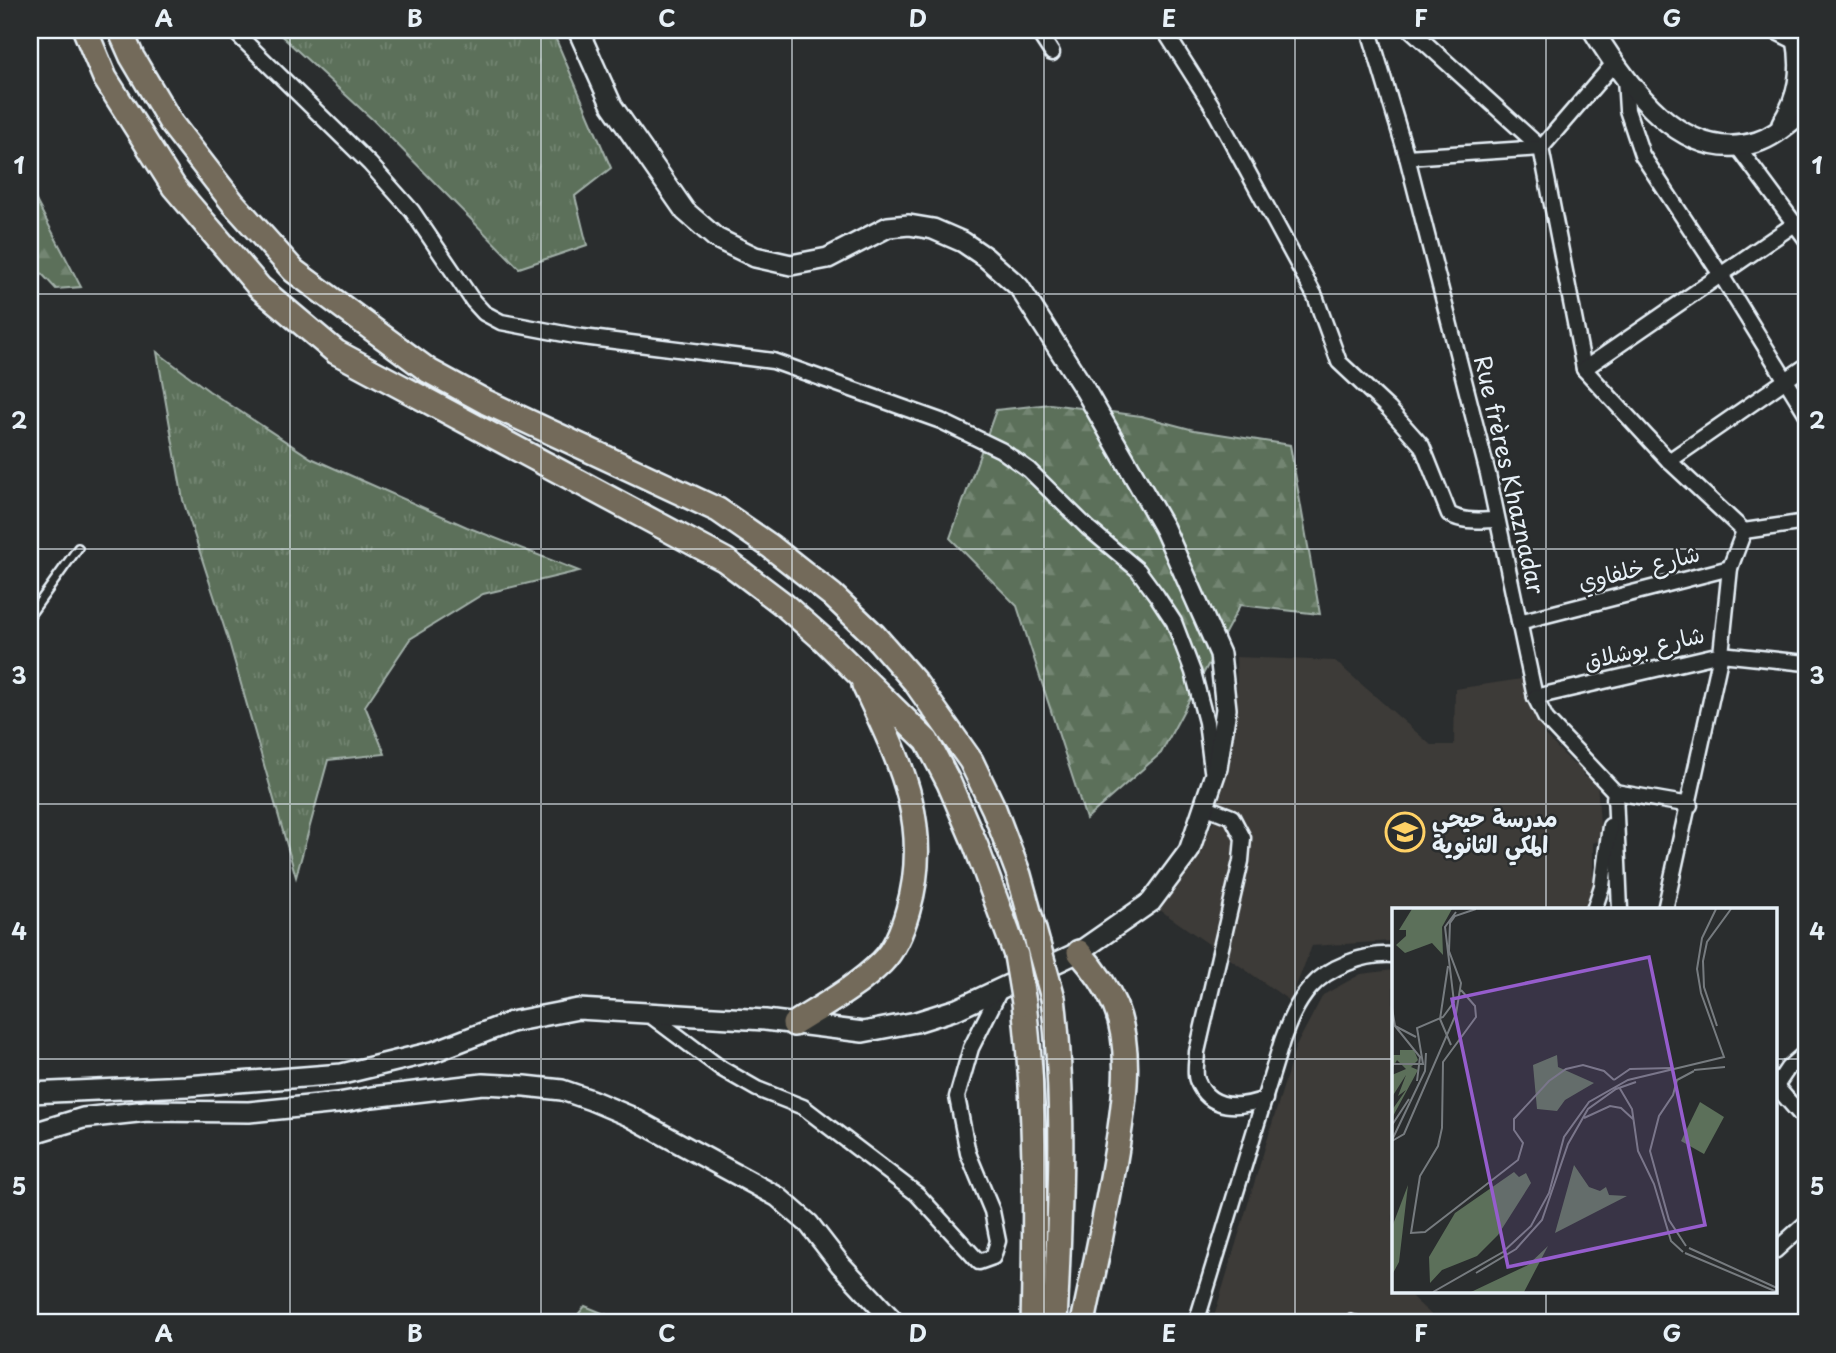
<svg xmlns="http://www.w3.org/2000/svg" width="1836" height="1353" viewBox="0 0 1836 1353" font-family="'Playpen Sans','Playpen Sans Arabic',sans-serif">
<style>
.built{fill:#3c3a37}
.green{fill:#5c705a;stroke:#a2b0a9;stroke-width:2}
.forest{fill:url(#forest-firs);stroke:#a2b0a9;stroke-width:2}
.park{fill:url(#park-tufts);stroke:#a2b0a9;stroke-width:2}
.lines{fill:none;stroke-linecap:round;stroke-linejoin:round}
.service-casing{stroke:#e8f1f8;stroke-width:12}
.minor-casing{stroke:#e8f1f8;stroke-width:19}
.secondary-casing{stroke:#e8f1f8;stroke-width:24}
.trunk-casing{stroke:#e8f1f8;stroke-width:28}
.service{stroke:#2a2d2e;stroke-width:7}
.minor{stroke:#2a2d2e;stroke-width:14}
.secondary{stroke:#2a2d2e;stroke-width:19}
.trunk{stroke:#736b5a;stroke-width:23}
.trunk-bridge-casing{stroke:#e8f1f8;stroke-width:28;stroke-linecap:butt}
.trunk-bridge{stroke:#736b5a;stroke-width:23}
.grid{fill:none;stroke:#e8f1f8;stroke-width:2;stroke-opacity:0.55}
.labels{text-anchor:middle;stroke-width:5;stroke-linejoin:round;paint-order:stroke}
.street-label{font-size:23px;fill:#e8f1f8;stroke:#2a2d2e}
.poi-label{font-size:23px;font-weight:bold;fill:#e8f1f8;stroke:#2a2d2e;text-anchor:start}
.inset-road{fill:none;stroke:#767b7f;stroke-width:2}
.view{fill:#965dcd;fill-opacity:0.15;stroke:#965dcd;stroke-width:3.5}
.inset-edge{fill:none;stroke:#e8f1f8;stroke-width:3.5}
.neatline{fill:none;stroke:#e8f1f8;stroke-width:2.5}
.grid-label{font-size:23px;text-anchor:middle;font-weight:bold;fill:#e8f1f8}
</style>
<defs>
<pattern id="forest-firs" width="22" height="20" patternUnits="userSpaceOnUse" patternTransform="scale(1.75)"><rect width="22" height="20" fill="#5c705a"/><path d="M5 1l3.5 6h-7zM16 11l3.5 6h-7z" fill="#738572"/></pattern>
<pattern id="park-tufts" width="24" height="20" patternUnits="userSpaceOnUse" patternTransform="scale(1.75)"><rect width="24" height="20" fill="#5c705a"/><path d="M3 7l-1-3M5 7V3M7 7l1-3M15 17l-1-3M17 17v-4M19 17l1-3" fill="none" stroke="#738572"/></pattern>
</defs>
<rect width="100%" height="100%" fill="#2a2d2e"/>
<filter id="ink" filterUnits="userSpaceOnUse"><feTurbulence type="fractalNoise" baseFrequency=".0143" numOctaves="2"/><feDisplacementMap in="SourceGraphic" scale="14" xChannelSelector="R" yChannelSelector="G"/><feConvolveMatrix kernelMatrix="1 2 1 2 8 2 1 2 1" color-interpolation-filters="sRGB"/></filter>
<g filter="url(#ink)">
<g class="built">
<polygon points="1236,657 1335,661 1431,745 1454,745 1455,689 1528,678 1547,728 1544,734 1573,764 1579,766 1585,777 1597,779 1601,840 1593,843 1593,886 1586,910 1393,910 1393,941 1312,946 1290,1001 1157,908 1195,863 1212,824 1228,767 1237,709"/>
<polygon points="1393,970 1393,1292 1411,1292 1412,1297 1440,1323 1212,1323 1295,1048 1323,995 1361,974"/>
</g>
<polygon class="green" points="585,1306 622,1321 624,1323 571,1323"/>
<g class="forest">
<polygon points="30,189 81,287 56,289 30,261"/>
<polygon points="1050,404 1141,416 1194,430 1290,445 1320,614 1240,605 1161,753 1086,819 1017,606 950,538 996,410"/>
</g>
<g class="park">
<polygon points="275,30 552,30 611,168 575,196 587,245 519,268 373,120"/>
<polygon points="157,352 209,391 311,458 467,527 579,571 483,594 410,639 365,706 385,754 328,760 296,877 229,642 183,500"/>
</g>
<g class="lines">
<defs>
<g id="service">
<polyline points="30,615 78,548"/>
<polyline points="1348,1323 1351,1319 1366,1323"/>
</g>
<g id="minor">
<polyline points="233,30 370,164 412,211 473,301 484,313 501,322 575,336 773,361 941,421 1001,450 1029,470 1088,528 1138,570 1157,596 1174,622 1193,672 1206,722 1212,770"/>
<polyline points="1037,30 1052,53"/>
<path d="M 1164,30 L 1211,104 L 1315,296 L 1339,362 L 1389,409 L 1422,446 L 1449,514 C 1464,523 1481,520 1497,520"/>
<polyline points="1369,30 1407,157 1488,474 1535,697 1546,719 1615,792 1620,910"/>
<polyline points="1411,30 1541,148"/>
<polyline points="1615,62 1541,148 1584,369 1669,461 1744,531"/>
<polyline points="1625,78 1627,110 1642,155 1721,275 1806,413"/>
<polyline points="1737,146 1806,239"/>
<polyline points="1407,157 1541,148"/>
<polyline points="1584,369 1796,223"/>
<polyline points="1669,461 1806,366"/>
<polyline points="1744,531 1806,522"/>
<polyline points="1519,622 1730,568 1744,531"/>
<polyline points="1535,697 1721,654 1806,663"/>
<polyline points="1614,799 1615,792 1690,805"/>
<path d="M 1204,806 L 1232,817 L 1243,838 L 1241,861 L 1197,1052 C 1197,1060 1194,1073 1197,1080 C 1209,1111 1240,1108 1265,1099"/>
<polyline points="1594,910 1602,886 1610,826"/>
<polyline points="1665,910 1721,654 1730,568"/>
<polyline points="647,1013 722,1069 757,1089 803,1107 917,1194 979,1262 993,1257 998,1241 992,1211 968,1153 957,1097 971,1048 1000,990"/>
<polyline points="1775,1085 1806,1121"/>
<polyline points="1776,1086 1788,1068 1806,1052"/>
<polyline points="1775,1251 1806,1223"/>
<path d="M 1196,1323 L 1282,1041 C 1289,1022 1296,1004 1310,988 C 1328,967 1365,953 1393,955"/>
</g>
<g id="secondary">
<path d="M 1593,30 C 1626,84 1682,166 1757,142 C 1776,136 1790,121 1806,110"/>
<polyline points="1778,30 1806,44"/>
<path d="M 1782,124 C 1799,97 1803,70 1797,39"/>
<polyline points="30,1093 187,1086 342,1074 433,1052 511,1022 578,1009 765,1020 863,1032 916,1022 957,1009 1079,952 1151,902 1189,851 1217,768 1226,709 1220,654 1164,528 1085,390 1019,287 985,257 963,242 933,229 909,225 888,227 828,258 791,265 755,257 716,238 685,211 612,106 578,30"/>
<polyline points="30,1134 83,1118 147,1111 249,1112 338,1103 372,1097 483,1084 525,1086 562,1090 591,1100 629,1116 778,1197 809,1224 840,1264 895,1323"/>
</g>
<g id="trunk">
<polyline points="85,30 105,78 174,187 260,288 336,352 725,560 783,604 824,640 927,741 949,783 976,846 1016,955"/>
<polyline points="120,30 132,57 171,123 233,203 294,271 429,371 486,402 718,510 770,546 832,595 874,635 915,682 971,761 994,809 1019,875 1038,944"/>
<path d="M 1079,952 C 1094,969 1106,985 1115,1006 C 1134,1053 1123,1111 1115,1160 C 1106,1215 1094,1269 1083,1323"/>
<path d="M 1053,998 C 1066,1105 1060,1215 1055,1323"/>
<path d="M 1024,1003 C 1036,1110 1036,1216 1033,1323"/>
<path d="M 794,1024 C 824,1005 857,987 882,962 C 896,948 903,928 908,910 C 933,824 899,760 864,685"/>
</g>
</defs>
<use href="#service" class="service-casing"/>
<use href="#minor" class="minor-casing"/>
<use href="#secondary" class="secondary-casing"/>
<use href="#trunk" class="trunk-casing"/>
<use href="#service" class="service"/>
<use href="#minor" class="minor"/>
<use href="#secondary" class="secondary"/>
<use href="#trunk" class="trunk"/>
<defs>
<g id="trunk-bridge">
<polyline points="1038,944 1053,998"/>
<polyline points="1016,955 1024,1003"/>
</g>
</defs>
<use href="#trunk-bridge" class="trunk-bridge-casing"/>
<use href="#trunk-bridge" class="trunk-bridge"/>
</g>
</g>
<path class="grid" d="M 290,30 L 290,1323M 541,30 L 541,1323M 792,30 L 792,1323M 1044,30 L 1044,1323M 1295,30 L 1295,1323M 1546,30 L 1546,910M 30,294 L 1806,294M 30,549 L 1806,549M 30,804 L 1806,804M 30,1059 L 1393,1059M 1775,1059 L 1806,1059M 1546,1292 L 1546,1323"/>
<defs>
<symbol id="school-ring" viewBox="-11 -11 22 22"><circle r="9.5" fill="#2a2d2e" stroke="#ffd166" stroke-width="1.5"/><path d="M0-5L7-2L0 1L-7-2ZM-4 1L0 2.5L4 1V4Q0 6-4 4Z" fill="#ffd166"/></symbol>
</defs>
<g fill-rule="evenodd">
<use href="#school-ring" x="1383" y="810" width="44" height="44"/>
</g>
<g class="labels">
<g class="street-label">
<text transform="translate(1509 475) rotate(77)" y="8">Rue frères Khaznadar</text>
<text transform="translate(1639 568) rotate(-14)" y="8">شارع خلفاوي</text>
<text transform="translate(1644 648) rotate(-13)" y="8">شارع بوشلاق</text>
</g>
<g class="poi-label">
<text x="1432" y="827">مدرسة حيحي<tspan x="1432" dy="26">المكي الثانوية</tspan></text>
</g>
</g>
<g transform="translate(1392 908)">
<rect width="385" height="385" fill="#2a2d2e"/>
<path d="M 308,194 L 332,209 L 312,246 L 289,233 Z" fill="#5c705a"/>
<path d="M 20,1 L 60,1 L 50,19 L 51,47 L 40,35 L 13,45 L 4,37 L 14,28 L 14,22 L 7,22 ZM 8,142 L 22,142 L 26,152 L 19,159 L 26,162 L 0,210 L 0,202 L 14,182 L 6,188 L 14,167 L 0,189 L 0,167 L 14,161 L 5,152 L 1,159 L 0,147 L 8,147 ZM 165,147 L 166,159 L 202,175 L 173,192 L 165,203 L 145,201 L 141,157 ZM 16,277 L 7,354 L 0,367 L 0,319 ZM 156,338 L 132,384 L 79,384 L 136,357 Z" fill="#5c705a"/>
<path d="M 182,257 L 197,279 L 208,283 L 214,279 L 217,287 L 235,288 L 163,325 ZM 122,264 L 127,269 L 134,265 L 139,275 L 106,327 L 85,348 L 50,362 L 38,375 L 37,349 L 63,305 Z" fill="#5c705a"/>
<path class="inset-road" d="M 56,58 L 48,111 L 59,137M 69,82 L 83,98 L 84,109 L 51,154 L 50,220 L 46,238 L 28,268 L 19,325 L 33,324 L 126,252 L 131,235 L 122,222 L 122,211 L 157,173 L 174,161 L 191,157 L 212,163 L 222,172M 0,100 L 3,118 L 28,149 L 25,173M 3,118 L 24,129M 325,118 L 312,79 L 311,53 L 315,34 L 339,1M 0,156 L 31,156 L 25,120 L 51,109 L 62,94 L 53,19 L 64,4M 302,162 L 333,159M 222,172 L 238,161 L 280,160M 227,179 L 240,201 L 246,243 L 262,276 L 279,333 L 291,344M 192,210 L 218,198 L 229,200 L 241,211M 0,217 L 17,191M 0,232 L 33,163 L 34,145M 0,233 L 12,226 L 64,106 L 69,75 L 57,43 L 58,15 L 63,8 L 84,1M 294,338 L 277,312 L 258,243 L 267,208 L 281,187 L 285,172 L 302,163M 297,340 L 385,380M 293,345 L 385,384M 84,365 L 124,341 L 150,312 L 176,236 L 196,201 L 224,181 L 244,174M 41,384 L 111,344 L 139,318 L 157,285 L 172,229 L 197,194 L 236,172 L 332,149 L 309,85 L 305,61 L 310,30 L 324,1"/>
<path class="view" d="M 257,49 L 313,317 L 116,359 L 60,91 Z"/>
<rect width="385" height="385" class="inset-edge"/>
</g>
<rect width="1836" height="1353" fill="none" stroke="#2a2d2e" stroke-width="77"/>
<rect x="38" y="38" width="1760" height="1276" class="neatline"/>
<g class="grid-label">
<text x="164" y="27">A</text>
<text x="415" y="27">B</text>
<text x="667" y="27">C</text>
<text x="918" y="27">D</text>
<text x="1169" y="27">E</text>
<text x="1421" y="27">F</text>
<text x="1672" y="27">G</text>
<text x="19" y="174">1</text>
<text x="1817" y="174">1</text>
<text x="19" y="429">2</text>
<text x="1817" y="429">2</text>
<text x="19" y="684">3</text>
<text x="1817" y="684">3</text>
<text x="19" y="940">4</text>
<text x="1817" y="940">4</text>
<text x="19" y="1195">5</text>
<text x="1817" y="1195">5</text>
<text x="164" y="1342">A</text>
<text x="415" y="1342">B</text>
<text x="667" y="1342">C</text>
<text x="918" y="1342">D</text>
<text x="1169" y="1342">E</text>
<text x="1421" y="1342">F</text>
<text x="1672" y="1342">G</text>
</g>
</svg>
